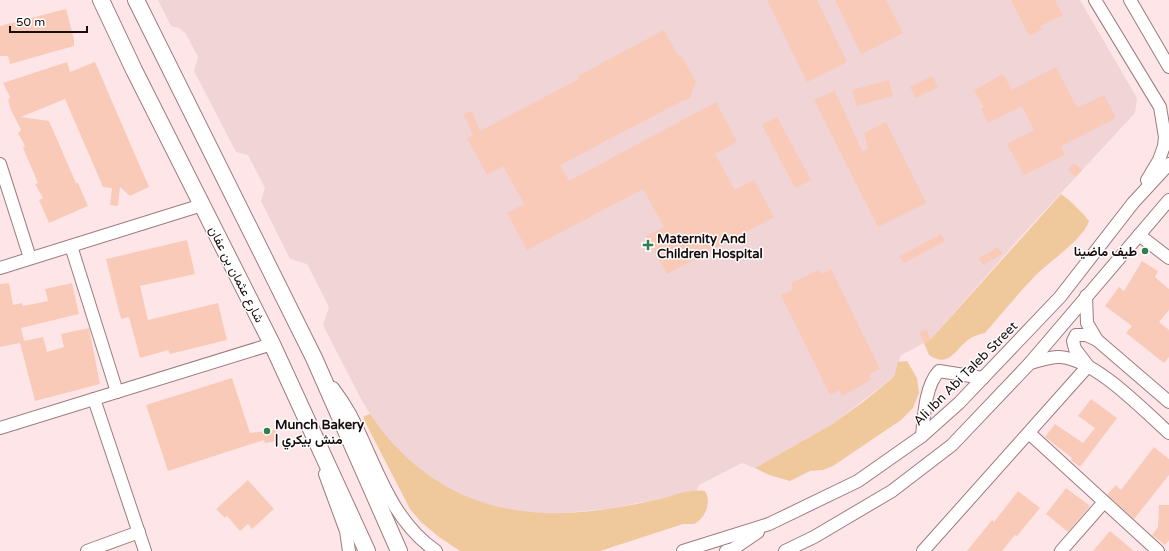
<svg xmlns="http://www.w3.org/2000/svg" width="1169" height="551" viewBox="0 0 1169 551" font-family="'Varela Round',Vazirmatn,sans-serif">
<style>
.built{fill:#f0d4d6}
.green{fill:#efc89c}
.building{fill:#f9cab8}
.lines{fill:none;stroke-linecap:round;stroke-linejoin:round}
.minor-casing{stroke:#9d7b7d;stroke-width:14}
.major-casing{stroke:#9d7b7d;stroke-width:18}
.minor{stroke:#fff;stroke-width:12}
.major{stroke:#fff;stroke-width:16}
.poi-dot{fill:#2f7f4f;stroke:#fff;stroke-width:1.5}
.labels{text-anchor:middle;stroke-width:3;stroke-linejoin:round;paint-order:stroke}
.poi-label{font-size:13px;font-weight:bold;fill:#190c0e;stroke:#fff;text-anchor:start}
.street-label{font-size:13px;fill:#190c0e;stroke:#fff}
</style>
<rect width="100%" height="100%" fill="#fee6e8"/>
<polygon class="built" points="158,0 1080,0 1137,98 1135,113 1025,232 930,340 901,355 894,377 831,425 755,468 742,463 699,485 697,490 655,500 606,509 554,514 516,511 478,502 442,486 410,463 379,429 361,399 323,325 329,307 307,264 290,259 261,201 265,188 248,155 236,152 194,71 198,57 186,34 179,28 171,26"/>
<g class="green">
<path d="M 1061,194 C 1071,201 1081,211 1089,221 C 1083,240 1048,262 1034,277 C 1017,295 1001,314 985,333 C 979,334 973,336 968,340 C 954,351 949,368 929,355 L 924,343 L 931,339 Z"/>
<polygon points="907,361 917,378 919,393 913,408 901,420 833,466 823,470 810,471 790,481 769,475 755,468 831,425 863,402 894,377 898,362"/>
<path d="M 370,414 C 430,503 517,526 619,507 C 631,505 643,503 655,500 C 671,497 689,488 705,491 C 712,502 705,519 694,524 L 683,524 L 600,551 L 460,551 L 439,537 L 421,522 L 410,509 L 364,420 L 364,416 Z"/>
</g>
<g class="building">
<polygon points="767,0 817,0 847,62 807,82"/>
<polygon points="835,0 886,0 903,33 861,54"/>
<polygon points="1011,0 1055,0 1063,15 1040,26 1042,29 1029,36"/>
<polygon points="66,9 74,39 74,46 10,64 8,56 0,56 0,26"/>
<polygon points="664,30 678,56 681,55 696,82 690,98 684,101 684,100 560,165 569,181 716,102 737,142 715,154 735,190 754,180 774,217 667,274 646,236 664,227 643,189 527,250 507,213 524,204 503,166 487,175 467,138 473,135 464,114 472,111 480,131 579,79 578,76"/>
<polygon points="67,62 70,72 95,62 149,187 130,196 120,187 118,206 110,205 112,188 103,187 65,99 21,117 49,121 76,183 78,183 88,206 49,223 39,200 43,198 35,184 38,183 23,148 25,146 18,133 21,130 11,110 8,100 10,97 3,83"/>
<polygon points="1056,67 1077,108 1104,95 1116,118 1061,146 1065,155 1024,175 1007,144 1034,130 1022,106 988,123 981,109 984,107 974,90 1003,74 1012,90"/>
<polygon points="932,76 938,87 916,98 910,87"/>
<polygon points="889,80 893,96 857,106 852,90"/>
<polygon points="835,91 862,151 868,149 864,133 886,122 926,203 878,227 814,100"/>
<polygon points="777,117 811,180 795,188 762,125"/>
<polygon points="1074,163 1082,170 1076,177 1068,170"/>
<polygon points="941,234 945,241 904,263 900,256"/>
<polygon points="187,240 195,274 140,286 148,320 218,303 227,340 170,354 168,350 140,358 129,317 121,319 106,259"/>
<polygon points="998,247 1002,254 983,265 979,258"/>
<polygon points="1142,261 1158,271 1155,277 1169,289 1169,310 1159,322 1169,330 1169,357 1164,363 1126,333 1132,326 1105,306 1119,287 1124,291"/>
<polygon points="831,269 880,369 869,374 871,380 842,396 839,390 830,395 781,295 793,289 791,283 819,270 821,274"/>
<polygon points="9,283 13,305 22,303 23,306 48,301 45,289 72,283 79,314 21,328 24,341 43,337 47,352 64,347 61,334 89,328 100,384 35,401 20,343 0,347 0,284"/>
<polygon points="926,329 931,339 924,343 919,333"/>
<polygon points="232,378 250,433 275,430 277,441 265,443 264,440 168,471 146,405"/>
<polygon points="1091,399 1117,418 1080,467 1071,460 1072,458 1045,437 1055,424 1083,443 1095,428 1078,416"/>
<polygon points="1154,447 1169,459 1169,475 1134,519 1107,495 1116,485 1121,490"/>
<polygon points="248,480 274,509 252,529 248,524 240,531 227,516 225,518 216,509"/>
<polygon points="1066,488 1090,506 1068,532 1046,514"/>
<polygon points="1018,491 1040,508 1017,536 1015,535 1002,551 967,551 992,520 994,522"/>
<polygon points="1159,505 1169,505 1169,540 1165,545 1152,535 1158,527"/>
<polygon points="1110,531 1134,551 1093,551"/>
</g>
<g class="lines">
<defs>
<g id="minor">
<polyline points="1095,0 1160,107 1165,137 1164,146 1159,160 1147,180"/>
<polyline points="1130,0 1169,67"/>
<polyline points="0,164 30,258"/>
<polyline points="1139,235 1169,258"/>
<polyline points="71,246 117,392"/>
<polyline points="0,268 202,205"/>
<polyline points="1086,296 1087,323 1097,340 1169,402"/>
<path d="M 1030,363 C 1039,361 1051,356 1060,357 C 1095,359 1142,409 1169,433"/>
<path d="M 333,388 C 339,396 345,405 350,414 C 375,461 389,519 436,551"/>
<polyline points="94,399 145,551"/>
<polyline points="0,428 272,344 275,350"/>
<polyline points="1029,433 1158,551"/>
<path d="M 922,436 C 924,416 925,386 939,371 L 983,378"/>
<polyline points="325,474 346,531 349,551"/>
<polyline points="87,551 139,532"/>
<polyline points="683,551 769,524 858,481 922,436 959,403 1060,297 1133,203 1169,164"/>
<polyline points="726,551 733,549 758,532"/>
<polyline points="785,551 814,537 892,491 952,445 1030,363 1169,200"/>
<polyline points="923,551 1088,366 1075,349 1073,341 1076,335 1086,335 1097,340"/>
<polyline points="1061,551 1104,502"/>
</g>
<g id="major">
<polyline points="101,0 134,70 272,344 367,551"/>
<polyline points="136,0 314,358 399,551"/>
</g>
</defs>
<use href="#minor" class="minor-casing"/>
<use href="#major" class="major-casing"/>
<use href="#minor" class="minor"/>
<use href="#major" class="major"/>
</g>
<g class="poi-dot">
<path d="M646 239h4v4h4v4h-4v4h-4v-4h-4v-4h4z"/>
<circle cx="1145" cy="251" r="4"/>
<circle cx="267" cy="431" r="4"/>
</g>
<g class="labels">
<g class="poi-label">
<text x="657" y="243">Maternity And<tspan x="657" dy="15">Children Hospital</tspan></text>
<text x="1137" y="256" text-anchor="end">طيف ماضينا</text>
<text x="275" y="429">Munch Bakery<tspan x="275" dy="15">| منش بيكري</tspan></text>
</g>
<g class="street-label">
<text transform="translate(237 274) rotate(63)" y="5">شارع عثمان بن عفان</text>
<text transform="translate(965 373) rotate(-45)" y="5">Ali Ibn Abi Taleb Street</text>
</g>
</g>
<path d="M10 26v6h77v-6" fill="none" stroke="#190c0e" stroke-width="2"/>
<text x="16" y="26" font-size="12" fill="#190c0e" stroke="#ffffff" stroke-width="3" paint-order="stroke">50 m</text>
</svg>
